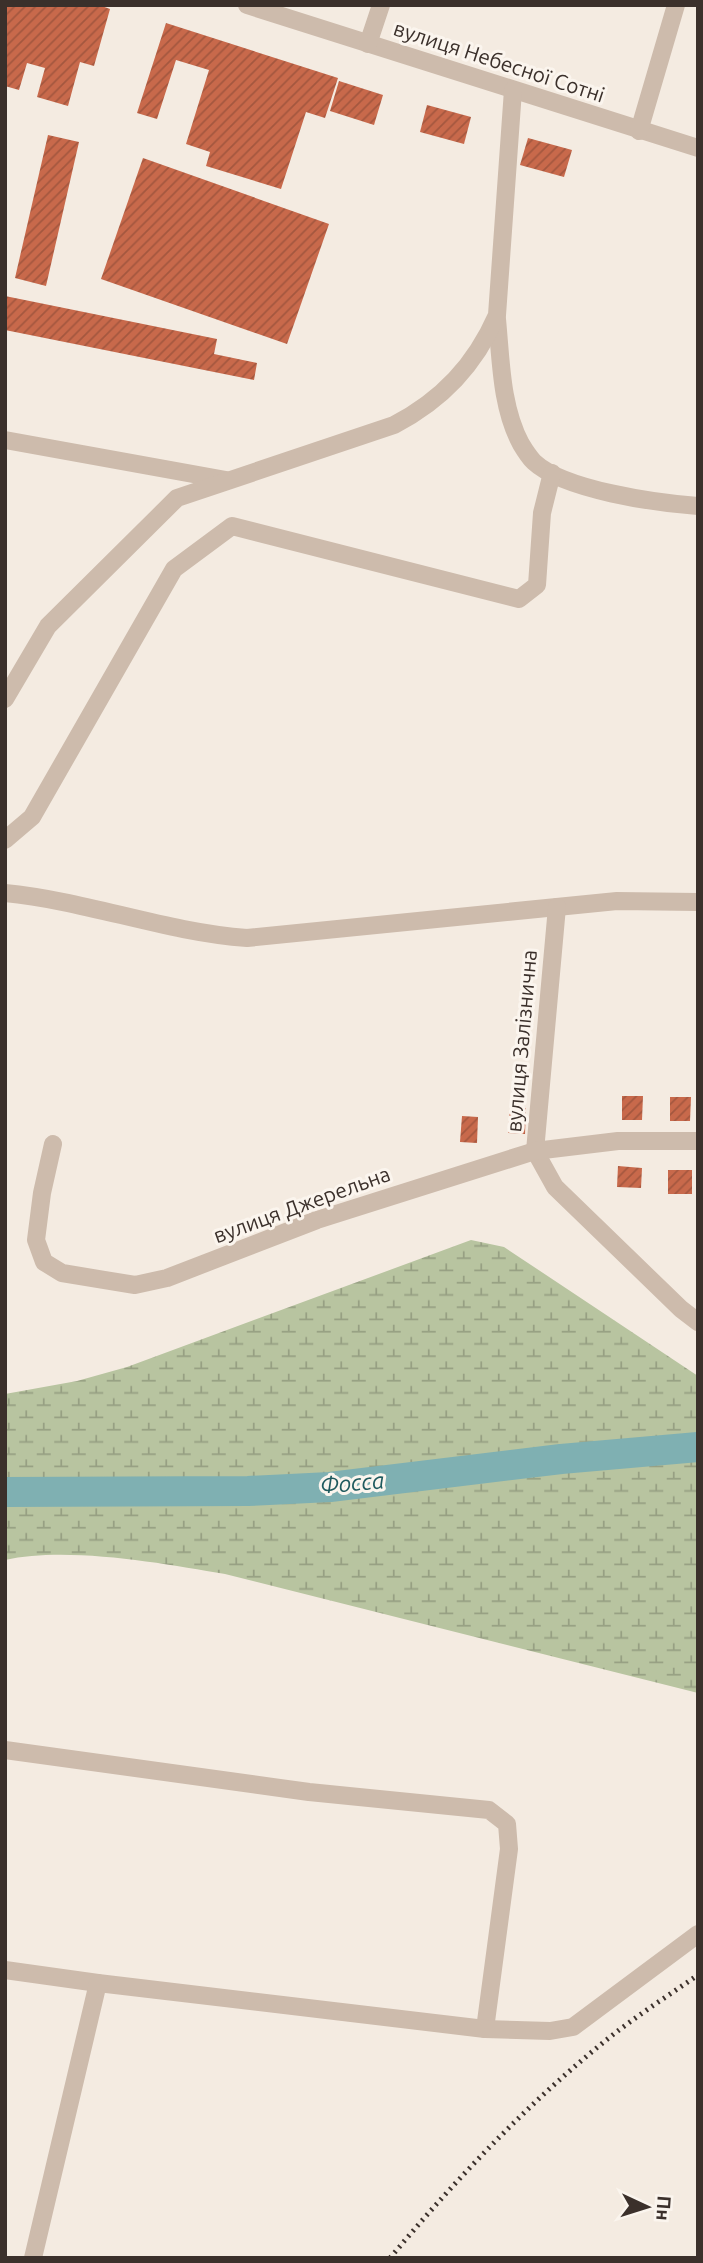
<svg xmlns="http://www.w3.org/2000/svg" width="703" height="2263" viewBox="0 0 703 2263" font-family="Ubuntu,sans-serif">
<style>
.wetland{fill:url(#wetland-marsh)}
.lines{fill:none;stroke-linecap:round;stroke-linejoin:round}
.river{stroke:#7fb0b2;stroke-width:30}
.building{fill:url(#building-hatch)}
.minor{stroke:#cdbbac;stroke-width:18}
.rail{stroke:#3b302b;stroke-width:5;stroke-dasharray:2 5;stroke-linecap:butt}
.labels{text-anchor:middle;stroke-width:6;stroke-linejoin:round;paint-order:stroke}
.street-label{font-size:21px;fill:#3b302b;stroke:#fbf5ee}
.water-label{font-size:23px;font-style:italic;fill:#1f5a5e;stroke:#fbf5ee}
</style>
<defs>
<pattern id="wetland-marsh" width="20" height="14" patternUnits="userSpaceOnUse" patternTransform="scale(1.75)"><rect width="20" height="14" fill="#b8c4a0"/><path d="M1 5h8M5 5V1M11 12h8M15 12V8" fill="none" stroke="#97a083"/></pattern>
<pattern id="building-hatch" width="6" height="6" patternUnits="userSpaceOnUse" patternTransform="scale(1.75)"><rect width="6" height="6" fill="#c8694b"/><path d="M-1 1l2-2M0 6l6-6M5 7l2-2" fill="none" stroke="#a4573f"/></pattern>
</defs>
<rect width="100%" height="100%" fill="#f4ebe1"/>
<path class="wetland" d="M 471,1240 L 504,1247 L 698,1376 L 698,1693 L 225,1574 C 161,1563 67,1546 5,1560 L 5,1394 L 77,1381 L 127,1367 Z"/>
<g class="lines">
<polyline class="river" points="5,1492 248,1491 330,1487 561,1459 698,1447"/>
</g>
<g class="building">
<polygon points="5,5 99,5 110,9 94,66 80,62 68,106 37,97 45,68 27,63 19,90 5,86"/>
<polygon points="166,23 338,78 325,118 306,112 281,189 206,166 210,152 186,144 209,70 176,60 157,119 137,113"/>
<polygon points="339,81 383,95 374,125 330,111"/>
<polygon points="427,105 471,117 464,144 420,132"/>
<polygon points="48,135 79,142 46,286 15,278"/>
<polygon points="528,138 572,150 564,177 520,165"/>
<polygon points="143,158 329,224 287,344 101,279"/>
<polygon points="5,296 217,339 214,354 257,363 254,380 5,330"/>
<polygon points="622,1096 643,1096 642,1120 622,1120"/>
<polygon points="670,1097 691,1097 690,1121 670,1121"/>
<polygon points="510,1107 526,1108 525,1134 508,1133"/>
<polygon points="462,1116 478,1117 477,1143 460,1142"/>
<polygon points="618,1166 642,1168 641,1188 617,1187"/>
<rect x="668" y="1170" width="24" height="24"/>
</g>
<g class="lines">
<g class="minor">
<polyline points="247,5 698,148"/>
<polyline points="368,44 381,5"/>
<polyline points="639,131 676,5"/>
<path d="M 497,319 C 501,360 501,407 521,444 C 524,449 529,457 534,462 C 564,490 656,503 698,506"/>
<polyline points="5,440 226,480"/>
<path d="M 5,699 L 48,626 L 177,498 L 394,425 C 442,400 475,365 497,315 L 513,90"/>
<polyline points="5,840 32,817 174,569 232,526 519,599 537,585 542,513 552,473"/>
<path d="M 5,893 C 87,901 165,932 247,938 L 617,901 L 698,902"/>
<polyline points="557,907 535,1151 555,1187 681,1309 698,1322"/>
<polyline points="53,1144 42,1193 36,1240 44,1262 62,1273 135,1285 167,1278 317,1220 535,1151 618,1141 698,1141"/>
<polyline points="5,1750 309,1792 489,1810 507,1824 509,1849 485,2029"/>
<polyline points="5,1970 98,1983"/>
<polyline points="33,2258 98,1983 485,2029 550,2031 573,2027 698,1934"/>
</g>
<path class="rail" d="M 390,2258 C 457,2178 529,2102 610,2037 C 638,2015 669,1995 698,1975"/>
</g>
<g class="labels">
<g class="street-label">
<text transform="translate(499 62) rotate(18)" y="7">вулиця Небесної Сотні</text>
<text transform="translate(522 1041) rotate(-85)" y="7">вулиця Залізнична</text>
<text transform="translate(302 1205) rotate(-20)" y="7">вулиця Джерельна</text>
</g>
<g class="water-label">
<text transform="translate(352 1483) rotate(-5)" y="8">Фосса</text>
</g>
</g>
<rect width="703" height="2263" fill="none" stroke="#3b302b" stroke-width="14"/>
<g transform="translate(647 2207) rotate(94)" stroke="#fbf5ee" stroke-width="5" paint-order="stroke">
<path d="M0-5L12 26L0 18L-12 26Z" fill="#3b302b"/>
<text y="-10" font-size="19" font-weight="bold" text-anchor="middle" fill="#3b302b">Пн</text>
</g>
</svg>
